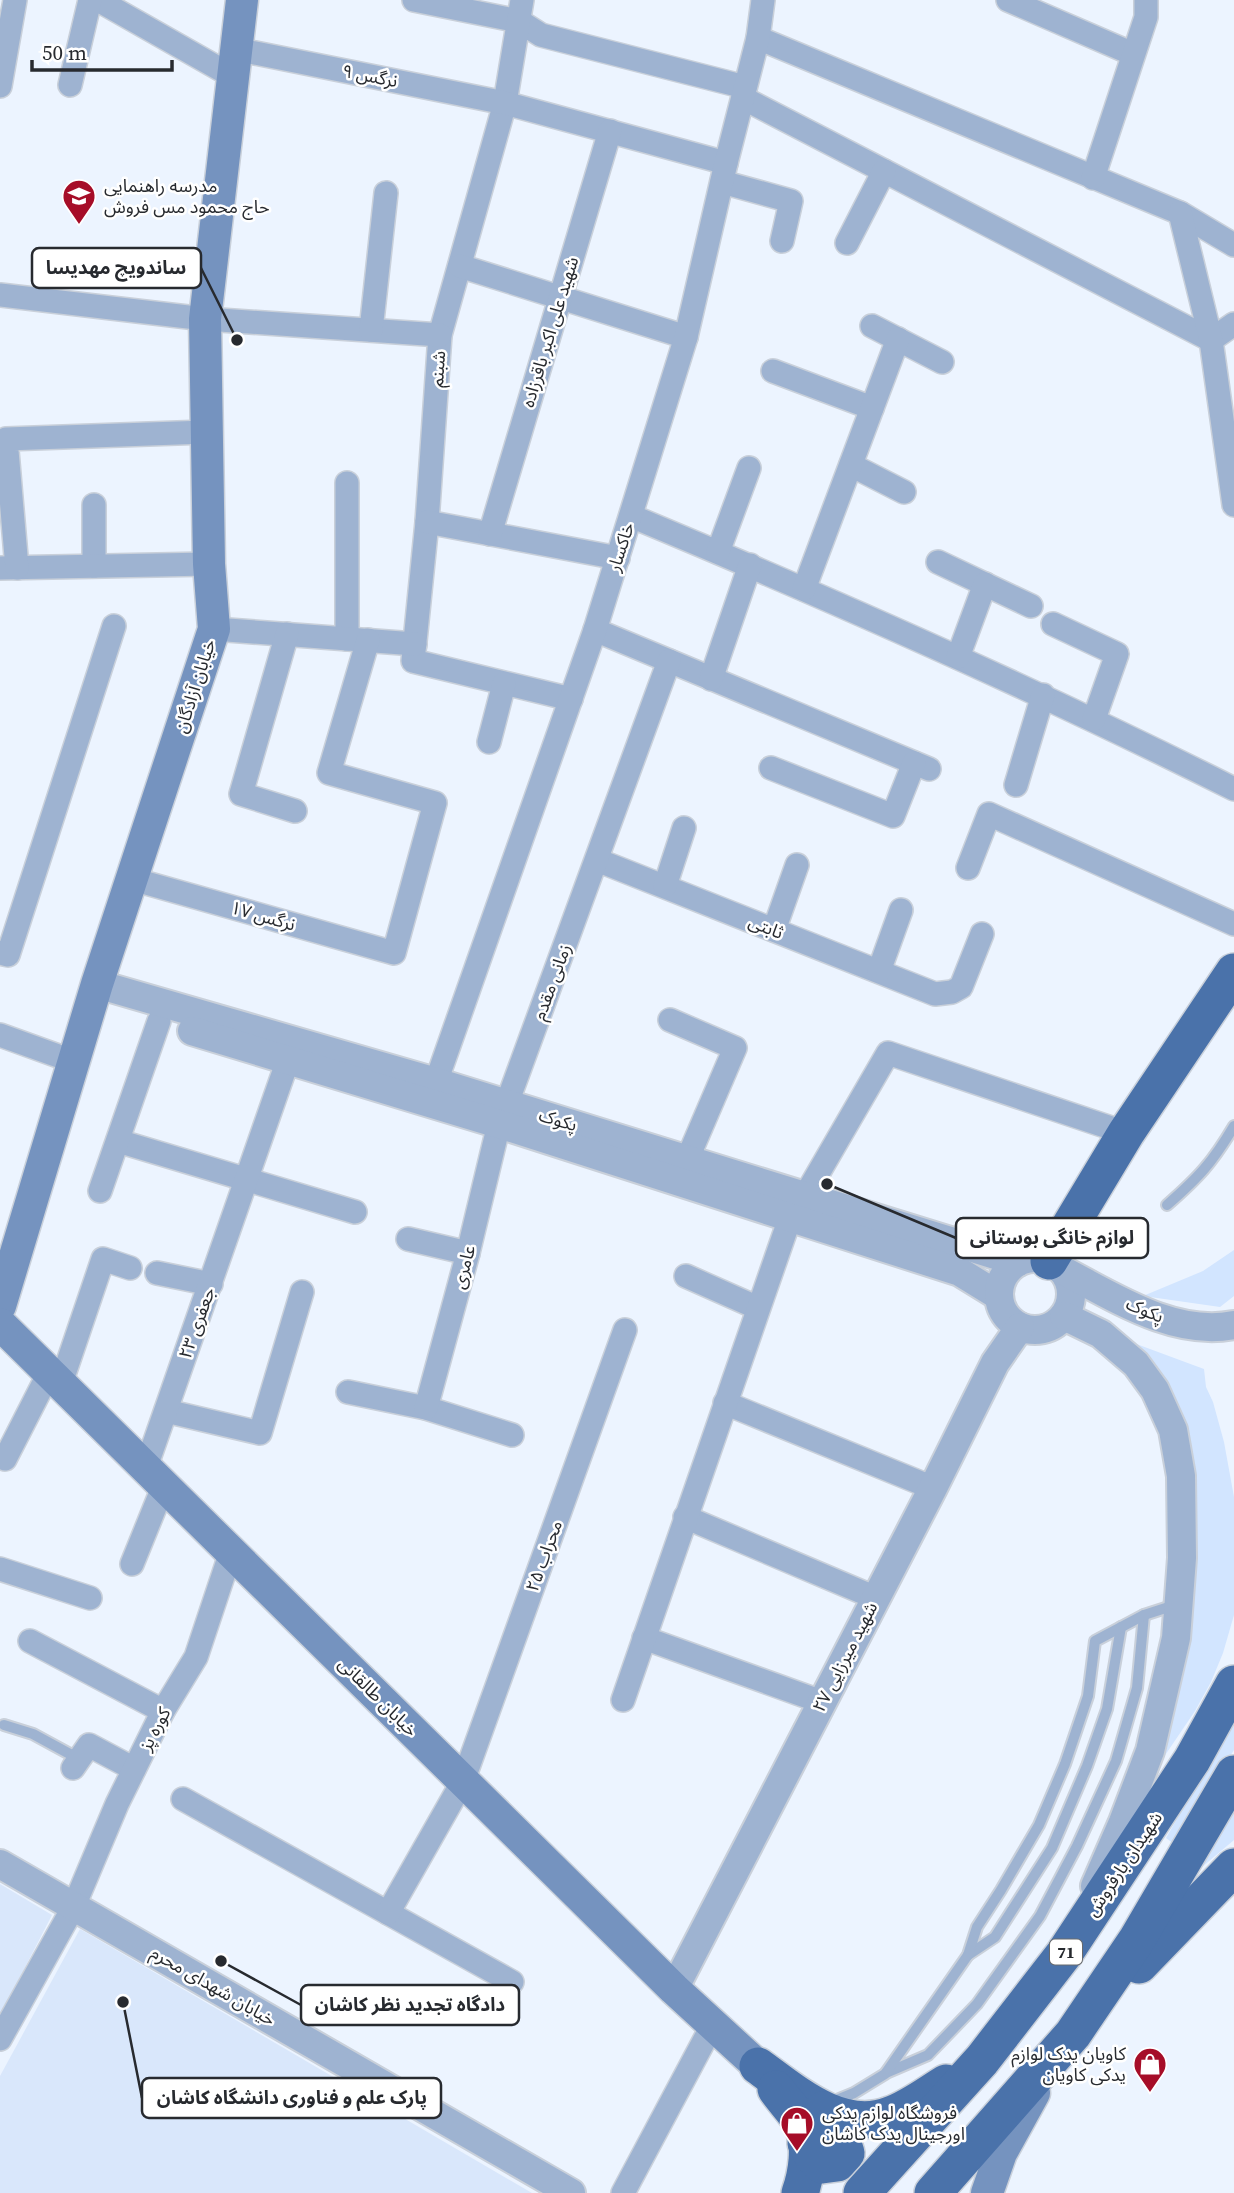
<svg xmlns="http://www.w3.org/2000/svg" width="1234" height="2193" viewBox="0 0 1234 2193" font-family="'Source Serif 4','Noto Sans Arabic',serif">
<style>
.built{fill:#d9e7fb}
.green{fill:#d2e5ff}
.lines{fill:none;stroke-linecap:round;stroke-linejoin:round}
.service-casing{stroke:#c9d0da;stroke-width:14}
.minor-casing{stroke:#c9d0da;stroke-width:26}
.tertiary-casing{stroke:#c9d0da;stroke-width:32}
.secondary-casing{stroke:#c9d0da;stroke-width:35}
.trunk-casing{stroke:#c9d0da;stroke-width:40}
.service{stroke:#9eb3d1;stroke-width:10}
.minor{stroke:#9eb3d1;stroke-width:23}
.tertiary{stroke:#9eb3d1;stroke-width:28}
.secondary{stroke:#7593bf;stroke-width:32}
.trunk{stroke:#4a72aa;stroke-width:37}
.labels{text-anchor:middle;stroke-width:5;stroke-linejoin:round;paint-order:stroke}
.shield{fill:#fff;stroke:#686a6d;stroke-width:2}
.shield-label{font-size:16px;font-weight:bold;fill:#272a2f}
.street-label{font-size:18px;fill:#272a2f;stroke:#fff}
.poi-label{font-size:18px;fill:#272a2f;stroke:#fff;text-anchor:start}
.leader{fill:none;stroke:#272a2f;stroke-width:2.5}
.callout-dot{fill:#272a2f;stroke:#fff;stroke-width:2.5}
.callout{fill:#fff;stroke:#272a2f;stroke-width:2.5}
.callout-label{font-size:19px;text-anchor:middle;font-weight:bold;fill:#272a2f}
</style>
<rect width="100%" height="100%" fill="#ecf4ff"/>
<g class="built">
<polygon points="0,1884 52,1915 0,2016"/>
<polygon points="80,1929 532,2193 0,2193 0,2076"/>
</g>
<g class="green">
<polygon points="1234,1250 1234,1296 1220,1307 1143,1296 1203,1271"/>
<polygon points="1131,1342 1204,1369 1206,1387 1213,1402 1224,1442 1234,1497 1234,1615 1223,1653 1211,1682 1195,1711 1153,1773 1190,1488"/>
<polygon points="1234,1720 1234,1750 1174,1844 1166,1838"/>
<polygon points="1234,1800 1234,1840 1189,1878"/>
</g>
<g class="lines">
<defs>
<g id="service">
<path d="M 1167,1205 C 1199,1177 1212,1163 1234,1126"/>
<polyline points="4,1725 33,1734 79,1759"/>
<polyline points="968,1955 995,1937 1052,1848 1087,1766 1107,1709 1121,1627"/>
<polyline points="886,2073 928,2055 977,2004 1040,1916 1077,1846 1116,1761 1137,1688 1144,1615"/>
<polyline points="832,2102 854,2093 885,2074 968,1955 977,1927 1001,1890 1039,1825 1065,1764 1088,1696 1095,1641 1144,1615 1178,1604"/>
</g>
<g id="minor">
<polyline points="98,0 232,76"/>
<polyline points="414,0 519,21 541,35 745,87"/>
<polyline points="522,0 505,103 440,335 427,522 413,661 571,699"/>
<polyline points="1008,0 1133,54"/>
<polyline points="758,38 1180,213 1234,245"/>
<polyline points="235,49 505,103 726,163"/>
<polyline points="70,85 90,0"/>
<polyline points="0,86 15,0"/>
<polyline points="743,98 1211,340 1234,324"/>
<polyline points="1093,178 1146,17 1146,0"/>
<polyline points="722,182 791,201 782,241"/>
<polyline points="1180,213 1211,340 1234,505"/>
<polyline points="847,243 884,171"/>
<polyline points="460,266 686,337"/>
<polyline points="0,295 205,319 440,335"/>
<polyline points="872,326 942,362"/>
<polyline points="371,330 386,193"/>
<polyline points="773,371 872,408"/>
<polyline points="851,465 904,492"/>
<polyline points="347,483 347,639"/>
<path d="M 631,516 C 835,601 1037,690 1234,789"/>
<polyline points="427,522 618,558"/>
<polyline points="490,534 610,131"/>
<polyline points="718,552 749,468"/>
<polyline points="938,562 1031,606"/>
<polyline points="94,566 94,505"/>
<polyline points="0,568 209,564"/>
<polyline points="17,568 6,439 206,432"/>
<polyline points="804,589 898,339"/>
<polyline points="1053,624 1117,654 1094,719"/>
<polyline points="214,629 415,644"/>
<polyline points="595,630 929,769"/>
<polyline points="287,634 241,794 295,811"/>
<polyline points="958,657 985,584"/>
<polyline points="711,679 750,565"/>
<polyline points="489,742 504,684"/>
<polyline points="771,768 893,816 914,763"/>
<polyline points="1016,785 1043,695"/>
<polyline points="597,860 935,994 952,992 961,987 982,934"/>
<polyline points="968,868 989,814 1234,924"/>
<polyline points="132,879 394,953 435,803 329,773 368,640"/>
<polyline points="665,886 684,828"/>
<polyline points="774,930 797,865"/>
<polyline points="0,953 8,955 114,626"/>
<polyline points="879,971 901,910"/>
<polyline points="670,1020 735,1048 687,1160"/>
<polyline points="0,1035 75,1062"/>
<polyline points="436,1082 595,630 686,337 726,163 758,38 763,0"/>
<polyline points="507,1103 669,661"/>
<polyline points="118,1141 355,1212"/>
<polyline points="100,1191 159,1021"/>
<polyline points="805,1196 888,1053 1126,1133"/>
<polyline points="408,1239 468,1253"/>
<polyline points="157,1273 211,1284"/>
<polyline points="686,1276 758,1308"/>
<polyline points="61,1383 103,1259 130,1268"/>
<polyline points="348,1392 426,1408 512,1435"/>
<polyline points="725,1403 933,1488"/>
<polyline points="426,1408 468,1253 499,1124"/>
<polyline points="166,1411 260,1433 302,1292"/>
<polyline points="5,1459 50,1371"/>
<polyline points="146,1467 288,1060"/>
<polyline points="685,1517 876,1598"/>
<polyline points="132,1564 164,1485"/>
<polyline points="0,1569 90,1598"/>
<polyline points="644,1638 822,1702"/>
<polyline points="30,1641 163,1711"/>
<polyline points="623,1700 790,1218"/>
<polyline points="73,1768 89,1745 134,1769"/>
<polyline points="183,1799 512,1982"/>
<polyline points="388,1913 463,1781 625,1330"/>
<polyline points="0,2039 74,1906 117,1804 163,1711 196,1657 231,1552"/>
<polyline points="623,2193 712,2026"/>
</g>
<g id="tertiary">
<polyline points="97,984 436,1082 1018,1262"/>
<polyline points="192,1031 499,1124 960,1272 999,1296"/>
<circle cx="1035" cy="1294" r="36"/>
<path d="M 1062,1270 C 1114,1297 1174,1337 1234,1325"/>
<polyline points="1064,1316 1101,1334 1136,1364 1155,1390 1173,1430 1181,1476 1182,1558 1176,1638 1150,1751 1123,1822 1095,1886"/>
<polyline points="0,1864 571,2193"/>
<polyline points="674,1989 933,1488 995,1363 1020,1327"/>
</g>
<g id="secondary">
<polyline points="0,1306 97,984 214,629 209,564 205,319 242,0"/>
<polyline points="0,1324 674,1989 758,2066"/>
<polyline points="987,2193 1001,2153 1034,2093"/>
</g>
<g id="trunk">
<polyline points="1049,1261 1126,1133 1234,972"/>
<polyline points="1139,1965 1234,1867"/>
<path d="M 758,2066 C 794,2092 841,2134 890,2115 C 910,2108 928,2094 946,2083"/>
<path d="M 776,2089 C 784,2101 797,2113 803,2126 C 811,2146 807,2173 800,2193"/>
<polyline points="806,2143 813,2157 822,2165 837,2163 846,2153 839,2131 823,2110"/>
<polyline points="862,2193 982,2060 1064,1954 1192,1760 1234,1684"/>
<polyline points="933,2193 1073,2034 1136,1941 1234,1774"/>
</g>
</defs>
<use href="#service" class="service-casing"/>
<use href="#minor" class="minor-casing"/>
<use href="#tertiary" class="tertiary-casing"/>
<use href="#secondary" class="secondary-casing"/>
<use href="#trunk" class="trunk-casing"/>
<use href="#service" class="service"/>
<use href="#minor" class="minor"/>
<use href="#tertiary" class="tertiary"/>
<use href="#secondary" class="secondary"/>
<use href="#trunk" class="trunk"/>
</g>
<defs>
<symbol id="school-pin" viewBox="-11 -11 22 30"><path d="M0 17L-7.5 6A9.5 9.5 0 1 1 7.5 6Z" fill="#a60d28" stroke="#fff"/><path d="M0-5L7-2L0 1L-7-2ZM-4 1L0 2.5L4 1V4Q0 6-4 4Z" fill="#fff"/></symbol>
<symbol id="shop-pin" viewBox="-11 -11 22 30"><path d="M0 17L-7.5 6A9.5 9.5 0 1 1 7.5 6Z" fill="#a60d28" stroke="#fff"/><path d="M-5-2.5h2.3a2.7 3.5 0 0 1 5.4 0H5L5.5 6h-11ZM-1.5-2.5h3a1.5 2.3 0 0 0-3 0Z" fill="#fff"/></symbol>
</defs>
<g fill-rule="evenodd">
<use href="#school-pin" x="60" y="177" width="38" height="52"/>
<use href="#shop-pin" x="1131" y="2045" width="38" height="52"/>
<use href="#shop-pin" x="778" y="2104" width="38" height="52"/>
</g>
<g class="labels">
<rect class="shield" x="1050" y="1939.5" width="32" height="25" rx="5"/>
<g class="shield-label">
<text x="1066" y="1958">71</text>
</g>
<g class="street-label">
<text transform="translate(370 76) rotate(11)" y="6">نرگس ۹</text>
<text transform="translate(550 332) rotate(-73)" y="6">شهید علی اکبر باقرزاده</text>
<text transform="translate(438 369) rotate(-86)" y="6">شبنم</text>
<text transform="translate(621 547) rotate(-72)" y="6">خاکسار</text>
<text transform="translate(195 686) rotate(-72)" y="6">خیابان آزادگان</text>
<text transform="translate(263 916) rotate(16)" y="6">نرگس ۱۷</text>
<text transform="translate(766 927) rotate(22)" y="6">ثابتی</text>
<text transform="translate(552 982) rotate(-70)" y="6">زمانی مقدم</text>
<text transform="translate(558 1120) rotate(17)" y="6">پکوک</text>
<text transform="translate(464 1267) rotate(-75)" y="6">عامری</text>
<text transform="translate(1145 1310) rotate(23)" y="6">پکوک</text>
<text transform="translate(197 1323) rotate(-70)" y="6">جعفری ۲۳</text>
<text transform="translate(544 1556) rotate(-70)" y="6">محراب ۲۵</text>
<text transform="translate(845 1657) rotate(-63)" y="6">شهید میرزایی ۲۷</text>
<text transform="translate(378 1697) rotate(45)" y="6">خیابان طالقانی</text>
<text transform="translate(155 1729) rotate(-62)" y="6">کوره پز</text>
<text transform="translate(1124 1864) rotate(-56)" y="6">شهیدان بارفروش</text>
<text transform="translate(213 1986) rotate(30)" y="6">خیابان شهدای محرم</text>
</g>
<g class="poi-label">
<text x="104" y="192">مدرسه راهنمایی<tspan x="104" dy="21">حاج محمود مس فروش</tspan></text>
<text x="1126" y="2060" text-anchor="end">کاویان یدک لوازم<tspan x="1126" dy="21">یدکی کاویان</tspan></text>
<text x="822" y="2119">فروشگاه لوازم یدکی<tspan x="822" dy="21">اورجینال یدک کاشان</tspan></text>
</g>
</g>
<path class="leader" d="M237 340L201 268M827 1184L956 1238M221 1961L301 2005M123 2002L142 2098"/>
<g class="callout-dot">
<circle cx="237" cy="340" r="7"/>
<circle cx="827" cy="1184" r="7"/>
<circle cx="221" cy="1961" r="7"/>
<circle cx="123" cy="2002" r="7"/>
</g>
<g class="callout">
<rect x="32" y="248" width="169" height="40" rx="7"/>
<rect x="956" y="1218" width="192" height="40" rx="7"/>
<rect x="301" y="1985" width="218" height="40" rx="7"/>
<rect x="142" y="2078" width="299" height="40" rx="7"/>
</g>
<g class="callout-label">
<text x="116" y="274">ساندویچ مهدیسا</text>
<text x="1052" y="1244">لوازم خانگی بوستانی</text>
<text x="410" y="2011">دادگاه تجدید نظر کاشان</text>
<text x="292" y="2104">پارک علم و فناوری دانشگاه کاشان</text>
</g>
<path d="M32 60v10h140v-10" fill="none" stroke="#272a2f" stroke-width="3.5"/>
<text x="42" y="60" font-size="21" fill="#272a2f" stroke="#ffffff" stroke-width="5" paint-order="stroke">50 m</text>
</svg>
